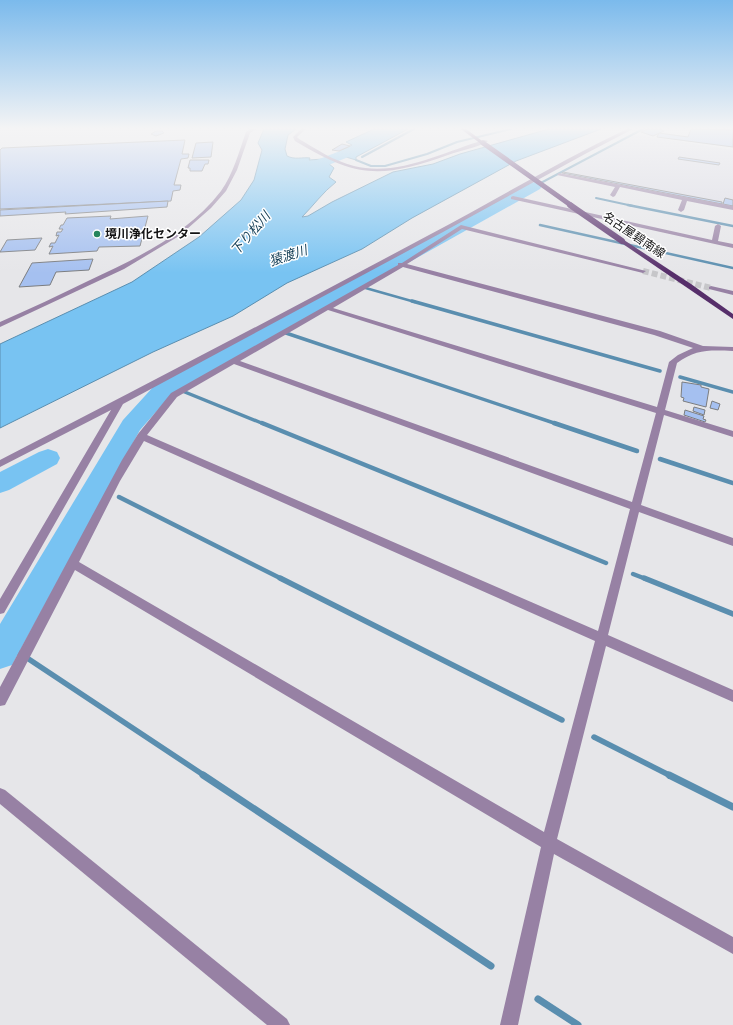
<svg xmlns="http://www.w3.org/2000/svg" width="733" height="1025" viewBox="0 0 733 1025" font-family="'Asap Condensed','Noto Sans JP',sans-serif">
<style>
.built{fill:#dbdbe5}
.water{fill:#78c3f2;stroke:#5a8eaf}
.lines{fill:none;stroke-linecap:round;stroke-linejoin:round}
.stream-far5{stroke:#5a8eaf;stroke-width:2}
.stream-far4{stroke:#5a8eaf;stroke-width:2.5}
.stream-far3{stroke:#5a8eaf;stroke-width:3.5}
.stream-far2{stroke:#5a8eaf;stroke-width:4.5}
.stream-far1{stroke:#5a8eaf;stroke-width:5.5}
.stream{stroke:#5a8eaf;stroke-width:7}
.river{fill:#78c3f2;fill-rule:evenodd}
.building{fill:#a5c0f0;stroke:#7b7d80}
.minor-tunnel{stroke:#c6c6c9;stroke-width:6;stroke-dasharray:6 3;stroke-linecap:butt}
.minor{fill:#9781a4;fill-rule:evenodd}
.major{fill:#562e6a;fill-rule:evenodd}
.major-bridge-far1{stroke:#562e6a;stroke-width:5}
.major-bridge{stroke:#562e6a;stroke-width:6}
.poi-dot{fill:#26855d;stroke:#fff;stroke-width:1.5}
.labels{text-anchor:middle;stroke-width:3;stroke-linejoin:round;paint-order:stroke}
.far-poi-label{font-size:12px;font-weight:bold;fill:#131314;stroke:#fff;text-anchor:start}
.far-street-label{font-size:12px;fill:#131314;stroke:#fff}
.far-water-label{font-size:13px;font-style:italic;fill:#113c54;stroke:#fff}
</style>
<rect width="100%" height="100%" fill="#e6e6e9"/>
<polygon class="built" points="632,136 644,136 733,150 733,207 560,174"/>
<g class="water">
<path d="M 264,129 L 296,129 L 288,135 L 285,149 L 287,156 C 295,160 302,157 310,158 L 309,160 L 323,159 L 334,168 L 329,177 L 336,182 C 323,192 313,206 302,217 L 308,216 L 332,202 L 393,172 L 433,164 L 460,154 L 549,129 L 601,129 L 516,161 L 412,218 L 362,249 L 287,283 L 233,316 L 153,352 L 0,428 L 0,344 L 132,282 L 199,237 L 241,200 L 254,180 L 262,150 L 258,143 Z"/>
<polygon points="374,129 408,129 356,157 356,160 346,157 336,159 332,156 352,145 346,142"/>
</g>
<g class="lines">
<g class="stream-far5">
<polyline points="362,157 414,129"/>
<polyline points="356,160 371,166 385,166 427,154 457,142 511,129"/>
<polyline points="535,186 643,129"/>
<polyline points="596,198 633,206"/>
</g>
<g class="stream-far4">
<polyline points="628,205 733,226"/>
<polyline points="540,225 733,268"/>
<polyline points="355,285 415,302"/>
</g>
<g class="stream-far3">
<polyline points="412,301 660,371"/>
<polyline points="274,329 557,424"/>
<polyline points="680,377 733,392"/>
<polyline points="170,386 264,424"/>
</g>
<g class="stream-far2">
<polyline points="262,423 606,563"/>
<polyline points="554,423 637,451"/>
<polyline points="660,459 733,483"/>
<polyline points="97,486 101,488"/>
<polyline points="119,497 282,579"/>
<polyline points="633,574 646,579"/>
</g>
<g class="stream-far1">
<polyline points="280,578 562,720"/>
<polyline points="644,578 733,614"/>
<polyline points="6,644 205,776"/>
<polyline points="594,737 671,776"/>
</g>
<g class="stream">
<polyline points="203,775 491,966"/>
<polyline points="669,775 733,807"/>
<polyline points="538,999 578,1025"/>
</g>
<g class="river">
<polygon points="386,129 401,129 366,150 296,178 286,178 284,175 286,172 358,144"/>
<polygon points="535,182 540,183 542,186 540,189 170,396 140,430 12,665 0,669 0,624 123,420 154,386 530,183"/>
<polygon points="48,449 57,452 60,458 57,464 9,490 0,493 0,472 39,452"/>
</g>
</g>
<g class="building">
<polygon points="647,129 659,129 664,131 653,136 641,132"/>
<polygon points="691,129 733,130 733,147 657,137 659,133 688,137"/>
<polygon points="156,131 162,131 164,133 156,136 151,134"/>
<polygon points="185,140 182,154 189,154 188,158 181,159 174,185 181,185 180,190 173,191 171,201 0,209 0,150 2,148"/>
<polygon points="213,142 211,157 192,158 196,143"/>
<polygon points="342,144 350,146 339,151 332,150"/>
<polygon points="679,157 720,163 719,165 678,159"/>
<polygon points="190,160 209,160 208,164 205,164 202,171 190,171 190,168 188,168"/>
<polygon points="563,172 722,202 722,204 562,173"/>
<polygon points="725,198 733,200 733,206 723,204"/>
<polygon points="168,201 167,207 65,214 66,212 0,216 0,210"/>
<polygon points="111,216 110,219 148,216 140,246 99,247 97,251 49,254 53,246 49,247 51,243 55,243 59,235 56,236 57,232 61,232 63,229 59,229 61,225 63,225 67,218"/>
<polygon points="42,238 35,250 0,252 7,240"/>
<polygon points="93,259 89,270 56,272 50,285 19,287 32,263"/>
<polygon points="682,382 701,385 701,387 709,389 706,407 683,401 684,398 681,397"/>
<polygon points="712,401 720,404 718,410 710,408"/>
<polygon points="694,407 705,410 704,415 693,411"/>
<polygon points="685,410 704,416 703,419 706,420 705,422 684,415"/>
</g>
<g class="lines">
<polyline class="minor-tunnel" points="643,271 711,288"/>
<g class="minor">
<path d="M 250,129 L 256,129 L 250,133 L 237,170 L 226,191 L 211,208 L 179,236 L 124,269 L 0,327 L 0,322 C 30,309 59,295 88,281 C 137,258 188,234 221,191 C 233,174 239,152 246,132 Z"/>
<path d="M 301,129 L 306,129 L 297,137 L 299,139 C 316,149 334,161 354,166 C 398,177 443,152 484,140 L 488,141 C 477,148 461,150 448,155 C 380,179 357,178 295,141 L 293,137 Z"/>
<path d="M 627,129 L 633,129 L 585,154 L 443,232 L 123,404 L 4,613 L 0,614 L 0,599 L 111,410 L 0,467 L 0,460 C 144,386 287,311 429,235 C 495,200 560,161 627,129 Z"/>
<polygon points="559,173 733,206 733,210 687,201 684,210 681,212 678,210 682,200 620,187 615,196 613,197 610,195 615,187 557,175"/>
<polygon points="513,196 712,240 715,226 718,224 721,226 718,241 733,244 733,248 511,199 511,197"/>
<path d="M 461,225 L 646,271 L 643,273 L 462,229 L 407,264 L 660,331 L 703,346 L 733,347 L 733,351 C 710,350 696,349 677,363 L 665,410 L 733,431 L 733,437 L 664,415 L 641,505 L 733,538 L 733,546 L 639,512 L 608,635 L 733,690 L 733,702 L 606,646 L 557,839 L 733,937 L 733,954 L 554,854 L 518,1025 L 500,1025 L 541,847 L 75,570 L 5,705 L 0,706 L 0,687 L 122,460 L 138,434 L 171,393 L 398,265 L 398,263 L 402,263 ZM 403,267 L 654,335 L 693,348 L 678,355 L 669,362 L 657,407 L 333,308 ZM 328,310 L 656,413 L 632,502 L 240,361 ZM 234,364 L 630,509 L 598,631 L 147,435 L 177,397 ZM 144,441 L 595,641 L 544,832 L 79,562 L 120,481 Z"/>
<polygon points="711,286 733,291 733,295 709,289 709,287"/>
<polygon points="0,788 5,790 287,1019 290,1025 267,1025 0,804"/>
</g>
<g class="major">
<polygon points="461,129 466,129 485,143 481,144"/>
<polygon points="620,240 624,240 691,284 733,314 733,319 620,242"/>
</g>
<polyline class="major-bridge-far1" points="483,143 572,206"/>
<polyline class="major-bridge" points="570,205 622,241"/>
</g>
<linearGradient id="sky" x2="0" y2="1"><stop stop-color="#7bbaec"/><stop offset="0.47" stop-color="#f4f4f5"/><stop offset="1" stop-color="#f4f4f5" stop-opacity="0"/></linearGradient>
<rect width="733" height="273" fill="url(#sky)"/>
<circle class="poi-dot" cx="97" cy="234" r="4"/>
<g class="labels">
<g class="far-poi-label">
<text x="105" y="238">境川浄化センター</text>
</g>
<g class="far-street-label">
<text transform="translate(634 235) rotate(34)" y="4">名古屋碧南線</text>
</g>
<g class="far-water-label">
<text transform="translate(250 233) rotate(-49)" y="5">下り松川</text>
<text transform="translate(288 255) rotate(-18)" y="5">猿渡川</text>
</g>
</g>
</svg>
